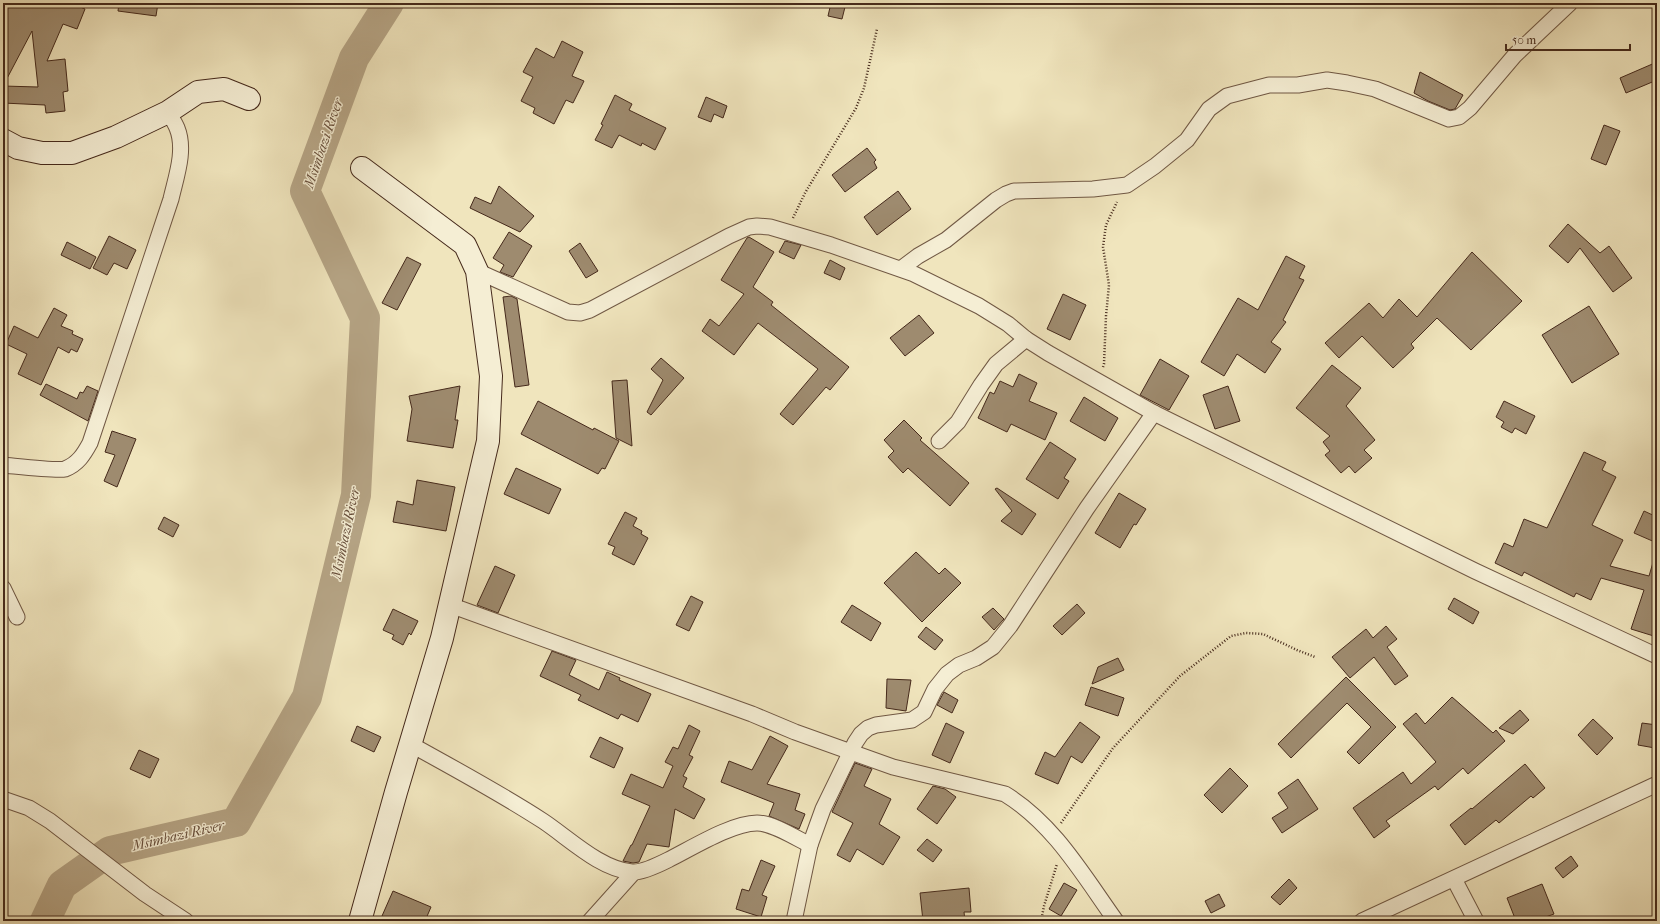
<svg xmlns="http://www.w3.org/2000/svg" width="1660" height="924" viewBox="0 0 1660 924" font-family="'IM FELL French Canon',serif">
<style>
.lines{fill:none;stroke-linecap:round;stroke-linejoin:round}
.river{stroke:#b6a586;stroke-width:30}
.building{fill:#9e8b6f;stroke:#45291b;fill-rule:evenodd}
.street-casing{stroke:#705844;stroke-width:17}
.secondary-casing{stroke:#45291b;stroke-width:24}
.path{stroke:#45291b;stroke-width:2.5;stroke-dasharray:1 2;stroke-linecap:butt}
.street{stroke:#f5eed4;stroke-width:15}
.secondary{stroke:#f5eed4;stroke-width:22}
.labels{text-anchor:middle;stroke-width:3;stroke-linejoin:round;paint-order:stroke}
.water-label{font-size:14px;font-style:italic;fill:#674e3b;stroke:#f5eed4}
</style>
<rect width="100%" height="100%" fill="#f0e5bd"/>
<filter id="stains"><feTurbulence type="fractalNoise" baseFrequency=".005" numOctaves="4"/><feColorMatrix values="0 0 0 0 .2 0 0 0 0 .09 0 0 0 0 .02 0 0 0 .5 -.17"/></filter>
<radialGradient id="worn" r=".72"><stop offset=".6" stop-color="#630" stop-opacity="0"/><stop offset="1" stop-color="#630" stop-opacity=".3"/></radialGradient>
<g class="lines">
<polyline class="river" points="45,921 62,885 110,851 236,822 307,697 356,495 365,318 305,191 354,58 389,3"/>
</g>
<g class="building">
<path d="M 3,3 L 71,3 L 85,9 L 77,29 L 63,24 L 47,61 L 65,59 L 68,91 L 63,92 L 65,111 L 46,113 L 45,105 L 3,103 ZM 32,31 L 38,87 L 3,86 Z"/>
<polygon points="119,3 158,3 156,16 118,11"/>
<polygon points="831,3 846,3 842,19 828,16"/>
<polygon points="562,41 583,52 572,76 584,81 573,103 566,100 554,124 533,113 535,108 521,101 533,77 523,72 536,48 554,58"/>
<polygon points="1657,62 1657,80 1626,93 1620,78"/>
<polygon points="1420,72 1463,95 1455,109 1450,110 1428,101 1414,93"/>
<polygon points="615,95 632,104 629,110 666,128 655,150 642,143 641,146 619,135 612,148 595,140 603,125 601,124"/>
<polygon points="706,97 727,106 723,118 714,114 711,122 698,117"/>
<polygon points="1604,125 1620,131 1606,165 1591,159"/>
<polygon points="867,148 876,160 874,162 877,168 845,192 832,175"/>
<polygon points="499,186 534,216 520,232 470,208 475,197 491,204"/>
<polygon points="898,191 911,209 877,235 864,217"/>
<polygon points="1568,224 1600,253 1609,246 1632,278 1613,292 1580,248 1568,263 1549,246"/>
<polygon points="509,232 532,246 513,277 500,272 504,265 493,258"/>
<polygon points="109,236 136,250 127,269 114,263 107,275 93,268"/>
<polygon points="749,237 774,252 753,287 773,302 771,305 849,367 830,390 826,387 793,425 780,414 818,369 758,323 734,355 702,331 710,319 719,326 744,294 721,280 747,238"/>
<polygon points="785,241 801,245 794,259 779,252"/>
<polygon points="67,242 96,257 90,269 61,255"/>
<polygon points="580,243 598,271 586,278 569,251"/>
<polygon points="1472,252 1522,301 1471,350 1437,318 1411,344 1414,348 1393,368 1362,336 1339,358 1325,343 1369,303 1383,318 1399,299 1417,317"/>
<polygon points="1286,256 1305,266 1299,278 1304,280 1283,320 1286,322 1271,342 1281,349 1265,373 1237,354 1224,376 1201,362 1238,298 1258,310"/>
<polygon points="407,257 421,264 397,310 382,303"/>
<polygon points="830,260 845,268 840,280 824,273"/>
<polygon points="1063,294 1086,305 1070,340 1047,329"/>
<polygon points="511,296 517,299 529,385 515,387 503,297"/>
<polygon points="1589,306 1619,354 1572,383 1542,335"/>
<polygon points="54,308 67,315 61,326 73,331 72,334 83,339 77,352 71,349 69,353 58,347 41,385 18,374 27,354 6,344 14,326 38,338"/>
<polygon points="919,315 934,333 905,356 890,338"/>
<polygon points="661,358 684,378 651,415 647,412 663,380 651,369"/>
<polygon points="1160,359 1189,376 1169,410 1140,395"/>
<polygon points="1332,365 1361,388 1346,406 1375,440 1364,450 1372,458 1355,473 1349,466 1341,473 1325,455 1330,451 1323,442 1330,436 1296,408"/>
<polygon points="1019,374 1037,383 1029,401 1057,413 1045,440 1011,424 1007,432 978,418 990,392 994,394 1000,381 1013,387"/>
<polygon points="627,380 632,446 616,438 612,381"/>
<polygon points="46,384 77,399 80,392 83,393 87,386 98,391 88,421 40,395"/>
<polygon points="460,386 455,420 458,420 453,448 407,441 412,409 409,396"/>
<polygon points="1228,386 1240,421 1215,429 1203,395"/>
<polygon points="1084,397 1118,418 1105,441 1070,421"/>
<polygon points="538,401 593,430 594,428 619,441 605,469 602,468 598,474 521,434"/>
<polygon points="1504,401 1535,416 1526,434 1515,428 1512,433 1501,427 1504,422 1496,417"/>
<polygon points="904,420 922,438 920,440 969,483 950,506 908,468 903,473 888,457 894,451 884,440"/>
<polygon points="112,431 136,439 117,487 104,481 115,455 105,452"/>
<polygon points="1050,442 1076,459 1064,478 1069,481 1058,499 1026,479"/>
<polygon points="1584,452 1606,462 1602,470 1616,477 1592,525 1623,540 1610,566 1649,576 1654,559 1657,559 1657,637 1631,629 1644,590 1601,578 1591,600 1576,593 1574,597 1524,572 1522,576 1495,563 1504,543 1513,547 1524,519 1547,528"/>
<polygon points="516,468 561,489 549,514 504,494"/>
<polygon points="417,480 455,487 446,531 393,522 397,501 413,505"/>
<polygon points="997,488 1036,514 1022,535 1001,521 1012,511 995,489"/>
<polygon points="1119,493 1146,509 1136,525 1134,524 1120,548 1095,533"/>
<polygon points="1644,511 1657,517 1657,543 1634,533"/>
<polygon points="625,512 637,518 633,526 642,531 641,534 648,538 634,565 612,554 615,547 608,544"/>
<polygon points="164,517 179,525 173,537 158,529"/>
<polygon points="916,552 939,574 945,568 961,583 922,622 884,583"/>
<polygon points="495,566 515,575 498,613 477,605"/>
<polygon points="691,596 703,602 689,631 676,625"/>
<polygon points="1454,598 1479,612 1473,624 1448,609"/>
<polygon points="1077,604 1085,613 1062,635 1053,626"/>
<polygon points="852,605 881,623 871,641 841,622"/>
<polygon points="993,608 1004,619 994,630 982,617"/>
<polygon points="393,609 418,621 411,635 409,633 403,645 392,639 394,635 383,630"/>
<polygon points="1386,626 1397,639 1387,647 1408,676 1395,685 1374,657 1350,678 1332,657 1366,629 1373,638"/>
<polygon points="926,627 943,640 935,650 918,637"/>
<polygon points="552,651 576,660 569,675 599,690 607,672 620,678 619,680 651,694 638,722 621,714 618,719 578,700 581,695 540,676"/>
<polygon points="1118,658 1124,670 1092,684 1098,667"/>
<polygon points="1346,677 1396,727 1359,764 1347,752 1371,727 1347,703 1291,758 1278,744"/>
<polygon points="887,679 911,680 906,711 886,708"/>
<polygon points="1091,687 1124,698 1118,716 1085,705"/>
<polygon points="944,692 958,700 952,713 937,705"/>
<polygon points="1452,697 1493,733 1496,730 1505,741 1468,774 1463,768 1438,790 1435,786 1386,821 1390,826 1374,838 1353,808 1403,772 1411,784 1436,762 1403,724 1416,713 1425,724"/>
<polygon points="1520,710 1529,720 1513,734 1499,728"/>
<polygon points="1593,719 1613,738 1597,755 1578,735"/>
<polygon points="1080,722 1100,737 1082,763 1071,756 1058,784 1035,774 1045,752 1055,757"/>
<polygon points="946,723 964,732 950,763 932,755"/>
<polygon points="1642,723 1657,725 1655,748 1638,745"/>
<polygon points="689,725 700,731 689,755 693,757 683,776 687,778 683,787 705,799 694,819 675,809 669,847 647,844 639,862 633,863 623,861 631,845 632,845 650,806 622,794 631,774 663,788 673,766 665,762 673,747 678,749"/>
<polygon points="357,726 381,737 374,752 351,741"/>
<polygon points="770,736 788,746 767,784 800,794 795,810 805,814 799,829 769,816 774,803 721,782 729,761 752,770"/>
<polygon points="600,737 623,748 614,768 590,757"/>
<polygon points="139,750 159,759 150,778 130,769"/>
<polygon points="855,763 872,769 864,786 891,799 879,824 900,837 883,865 857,849 850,862 837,855 853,823 832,812"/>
<polygon points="1525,764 1545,788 1533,798 1531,796 1499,823 1496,820 1465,845 1450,825 1471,808 1472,809"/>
<polygon points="1230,768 1248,786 1222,813 1204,795"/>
<polygon points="1298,779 1318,809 1282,833 1272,818 1288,808 1278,793"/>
<polygon points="933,786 945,789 956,797 937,824 917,809"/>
<polygon points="927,839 942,850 933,862 917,850"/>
<polygon points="1571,856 1578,866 1563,878 1555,868"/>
<polygon points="761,860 775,866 762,895 767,897 761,917 736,909 742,889 749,891"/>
<polygon points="1289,879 1297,888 1280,905 1271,897"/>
<polygon points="1064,883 1077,890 1061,916 1049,909"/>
<polygon points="1542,884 1554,914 1540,919 1539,917 1528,921 1516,921 1507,898"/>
<polygon points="969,888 971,912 964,912 965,921 923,921 920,893"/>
<polygon points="393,891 431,907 425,921 393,921 382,916"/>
<polygon points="1219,894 1225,906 1211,913 1205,901"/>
</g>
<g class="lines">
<defs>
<g id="street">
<polyline points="902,268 918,256 946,240 996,200 1006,194 1014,191 1093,189 1127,185 1155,166 1187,140 1209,109 1227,96 1269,85 1298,85 1327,80 1347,83 1375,89 1449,119 1459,117 1470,108 1515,55 1570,3"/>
<polyline points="477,271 568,312 580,313 590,310 729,236 749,227 757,226 770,227 831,245 914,274 979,306 1008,324 1026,339 1048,353 1154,413 1475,571 1657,656"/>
<polyline points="939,441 958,422 981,385 996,364 1026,339"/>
<path d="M 3,465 C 15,466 57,471 65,469 C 78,464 84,454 90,443 L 171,199 C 176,177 186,150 177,128 C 175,123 171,117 168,112"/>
<polyline points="3,588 17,617"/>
<path d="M 450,605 L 752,714 L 795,732 L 893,767 L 1005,794 C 1054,824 1083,875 1116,921"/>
<path d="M 410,744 C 455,769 500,793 543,821 C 570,839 600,869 632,872 C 641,873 660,864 668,860 C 692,848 732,823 757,823 C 773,823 796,838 810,845"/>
<polyline points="3,799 29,808 50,821 145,894 186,921"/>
<polyline points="1454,879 1476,921"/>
<polyline points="590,921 633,873"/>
<polyline points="794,921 810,845 823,809 855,743 861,734 868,728 876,725 912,720 924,712 935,689 947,674 959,665 976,658 993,647 1010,626 1087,508 1154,413"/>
<polyline points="1362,921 1657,784"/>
</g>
<g id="secondary">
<polyline points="3,140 18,148 42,153 72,153 116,137 168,112 198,92 224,89 249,99"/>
<polyline points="360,921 396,792 442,638 488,441 491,376 477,271 465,245 362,168"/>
</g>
</defs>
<use href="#street" class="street-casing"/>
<use href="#secondary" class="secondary-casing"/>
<g class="path">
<polyline points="793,218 805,193 856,108 864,88 877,29"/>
<polyline points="1103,367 1104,364 1106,316 1109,285 1103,247 1106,225 1117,202"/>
<polyline points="1061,823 1113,748 1180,676 1231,636 1246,633 1263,634 1297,650 1315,657"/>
<polyline points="1041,921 1044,906 1057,864"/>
</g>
<use href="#street" class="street"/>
<use href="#secondary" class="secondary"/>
</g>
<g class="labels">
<g class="water-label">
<text transform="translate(323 143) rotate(-71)" y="5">Msimbazi River</text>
<text transform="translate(345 533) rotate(-78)" y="5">Msimbazi River</text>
<text transform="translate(178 835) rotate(-13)" y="5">Msimbazi River</text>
</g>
</g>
<rect width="1660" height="924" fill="none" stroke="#f0e5bd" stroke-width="16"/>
<rect x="4" y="4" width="1652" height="916" fill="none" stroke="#45291b" stroke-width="2"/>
<rect x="8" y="8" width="1644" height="908" fill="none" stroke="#45291b"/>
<path d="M1506 44v6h124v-6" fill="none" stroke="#45291b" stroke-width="2"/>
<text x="1512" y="44" font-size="12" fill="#45291b" stroke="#f5eed4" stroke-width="3" paint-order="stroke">50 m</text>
<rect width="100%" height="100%" filter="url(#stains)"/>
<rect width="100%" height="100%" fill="url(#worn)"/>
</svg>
